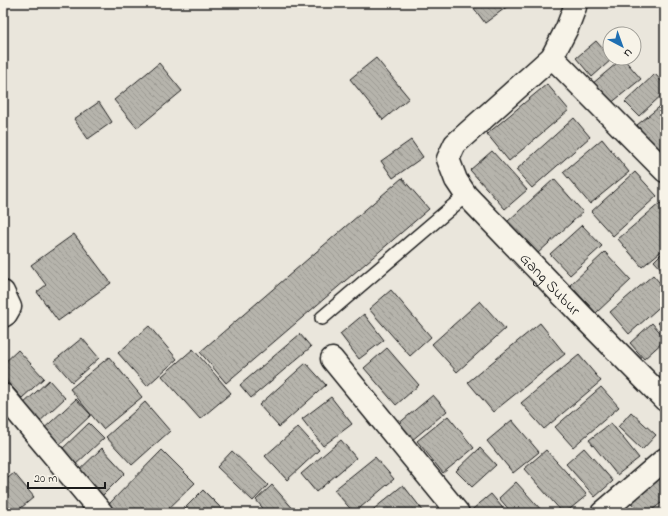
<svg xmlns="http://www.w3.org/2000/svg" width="668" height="516" viewBox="0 0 668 516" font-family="'Indie Flower',sans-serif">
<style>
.building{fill:url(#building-back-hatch);stroke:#1c1c1c}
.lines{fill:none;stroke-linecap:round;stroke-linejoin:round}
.service-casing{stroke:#1c1c1c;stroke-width:16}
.minor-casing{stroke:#1c1c1c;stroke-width:25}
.service{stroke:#f7f3e8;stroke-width:13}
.minor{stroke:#f7f3e8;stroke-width:22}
.labels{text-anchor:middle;stroke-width:3;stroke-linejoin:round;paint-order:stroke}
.street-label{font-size:16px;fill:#1c1c1c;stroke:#f7f3e8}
</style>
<defs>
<pattern id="building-back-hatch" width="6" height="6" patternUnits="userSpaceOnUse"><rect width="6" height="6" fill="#b6b4ac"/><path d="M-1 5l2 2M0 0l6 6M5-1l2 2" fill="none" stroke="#9c9a93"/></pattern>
</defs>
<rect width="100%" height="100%" fill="#eae6dc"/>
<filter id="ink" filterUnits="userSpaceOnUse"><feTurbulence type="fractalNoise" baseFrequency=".025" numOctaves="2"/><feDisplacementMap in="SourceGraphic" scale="8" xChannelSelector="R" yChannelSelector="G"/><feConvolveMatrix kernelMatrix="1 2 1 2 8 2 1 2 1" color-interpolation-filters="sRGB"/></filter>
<g filter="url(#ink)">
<g class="building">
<polygon points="470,3 512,3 485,23"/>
<polygon points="596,41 610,57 610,58 612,59 592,77 576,58"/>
<polygon points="376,58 409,98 383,120 350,79"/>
<polygon points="623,58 641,79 610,104 592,84"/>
<polygon points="159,63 182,91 137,128 114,100"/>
<polygon points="655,74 665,85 665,92 639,116 625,102"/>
<polygon points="547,84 569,110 509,161 487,134"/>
<polygon points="99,102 112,122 88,139 74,119"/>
<polygon points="663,104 665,106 665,159 637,125"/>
<polygon points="574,118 590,137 532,188 516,170"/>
<polygon points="602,139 629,172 590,204 563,172"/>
<polygon points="411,140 423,157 393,178 381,161"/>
<polygon points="492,151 527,190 505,209 470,170"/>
<polygon points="635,172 657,196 613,236 591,212"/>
<polygon points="402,178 429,209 226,383 200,352"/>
<polygon points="554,179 583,212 537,254 507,222"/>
<polygon points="660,203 665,209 665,248 642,267 618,239"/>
<polygon points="582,225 602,246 570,275 550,254"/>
<polygon points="74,234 111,283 58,321 37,292 46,285 31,265"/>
<polygon points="665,250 665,273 654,261"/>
<polygon points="605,252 631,280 596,313 570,285"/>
<polygon points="653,275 665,289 665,302 629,334 610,312"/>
<polygon points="391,290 431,337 410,356 369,309"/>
<polygon points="480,301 505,329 457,372 432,344"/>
<polygon points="364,314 384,340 359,359 340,334"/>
<polygon points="665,317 665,330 658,323"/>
<polygon points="540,323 565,354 493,412 468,382"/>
<polygon points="652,323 665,338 665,340 644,359 630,343"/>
<polygon points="149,326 177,359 147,386 118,353"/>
<polygon points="300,334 311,347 251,398 240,385"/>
<polygon points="82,338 99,358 72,382 54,361"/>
<polygon points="387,348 419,385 396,405 364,368"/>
<polygon points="193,349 231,393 200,419 162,376"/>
<polygon points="18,350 44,378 22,398 3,377 3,364"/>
<polygon points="579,355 601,381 544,429 521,403"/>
<polygon points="109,357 142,397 103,429 70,389"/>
<polygon points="306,363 326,385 279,427 259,405"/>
<polygon points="49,380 65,398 37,424 21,406"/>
<polygon points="601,387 619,407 573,447 555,427"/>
<polygon points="433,395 447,411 411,441 397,425"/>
<polygon points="331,397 352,424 323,446 302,419"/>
<polygon points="76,399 91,415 55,449 39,433"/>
<polygon points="145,402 170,431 132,465 106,437"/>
<polygon points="631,412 656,435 642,450 618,427"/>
<polygon points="448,416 474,448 443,473 417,441"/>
<polygon points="512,420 539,452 513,473 487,441"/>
<polygon points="89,423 104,438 73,467 59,452"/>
<polygon points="611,423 639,458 617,475 589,440"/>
<polygon points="298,427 319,450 287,480 265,456"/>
<polygon points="341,440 356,458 316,492 301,474"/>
<polygon points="102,448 125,473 97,501 73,476"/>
<polygon points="480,448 496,465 472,487 456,471"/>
<polygon points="584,448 613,481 595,497 566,464"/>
<polygon points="162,450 195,483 164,513 114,513 107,506"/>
<polygon points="546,450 587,495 565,513 563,513 524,469"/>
<polygon points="232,451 268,485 253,501 217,467"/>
<polygon points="375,457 394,479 354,513 334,490"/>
<polygon points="665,469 665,500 648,513 640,513 628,499"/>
<polygon points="14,473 34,497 15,513 3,513 3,482"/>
<polygon points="516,482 544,513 512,513 499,498"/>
<polygon points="272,485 297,513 267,513 256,500"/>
<polygon points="403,485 424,512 423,513 369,513"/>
<polygon points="203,490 226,513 180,513"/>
<polygon points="491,494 507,513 468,513"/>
</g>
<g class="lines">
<defs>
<polyline id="service" points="322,318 466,195"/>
<g id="minor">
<path id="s1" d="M 575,3 L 575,7 L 567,28 L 552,57 L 455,144 L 448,159 L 456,180 L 466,195 L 589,323 L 665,400"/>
<polyline points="552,57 665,171"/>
<polyline points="3,292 10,307 6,314 3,316"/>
<polyline points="332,359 458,513"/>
<polyline points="3,395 102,513"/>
<polyline points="602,513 665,459"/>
</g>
</defs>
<use href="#service" class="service-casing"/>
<use href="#minor" class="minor-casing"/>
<use href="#service" class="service"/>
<use href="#minor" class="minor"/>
</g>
</g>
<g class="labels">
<g class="street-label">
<text dy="6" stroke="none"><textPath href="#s1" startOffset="369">Gang Subur</textPath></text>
</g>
</g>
<rect width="668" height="516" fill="none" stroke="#f7f3e8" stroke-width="16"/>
<rect x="8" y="8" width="652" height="500" fill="none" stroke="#1c1c1c" stroke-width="1.5" filter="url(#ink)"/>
<g transform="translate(622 46) rotate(139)"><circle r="19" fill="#f7f3e8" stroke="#9f9d96"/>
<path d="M0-3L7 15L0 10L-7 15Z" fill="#1f6fb2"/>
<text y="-6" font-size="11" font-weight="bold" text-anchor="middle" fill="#1c1c1c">U</text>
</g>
<path d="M28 482v6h77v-6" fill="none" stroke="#1c1c1c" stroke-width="2"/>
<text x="34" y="482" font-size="12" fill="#1c1c1c" stroke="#f7f3e8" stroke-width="3" paint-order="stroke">20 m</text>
</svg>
